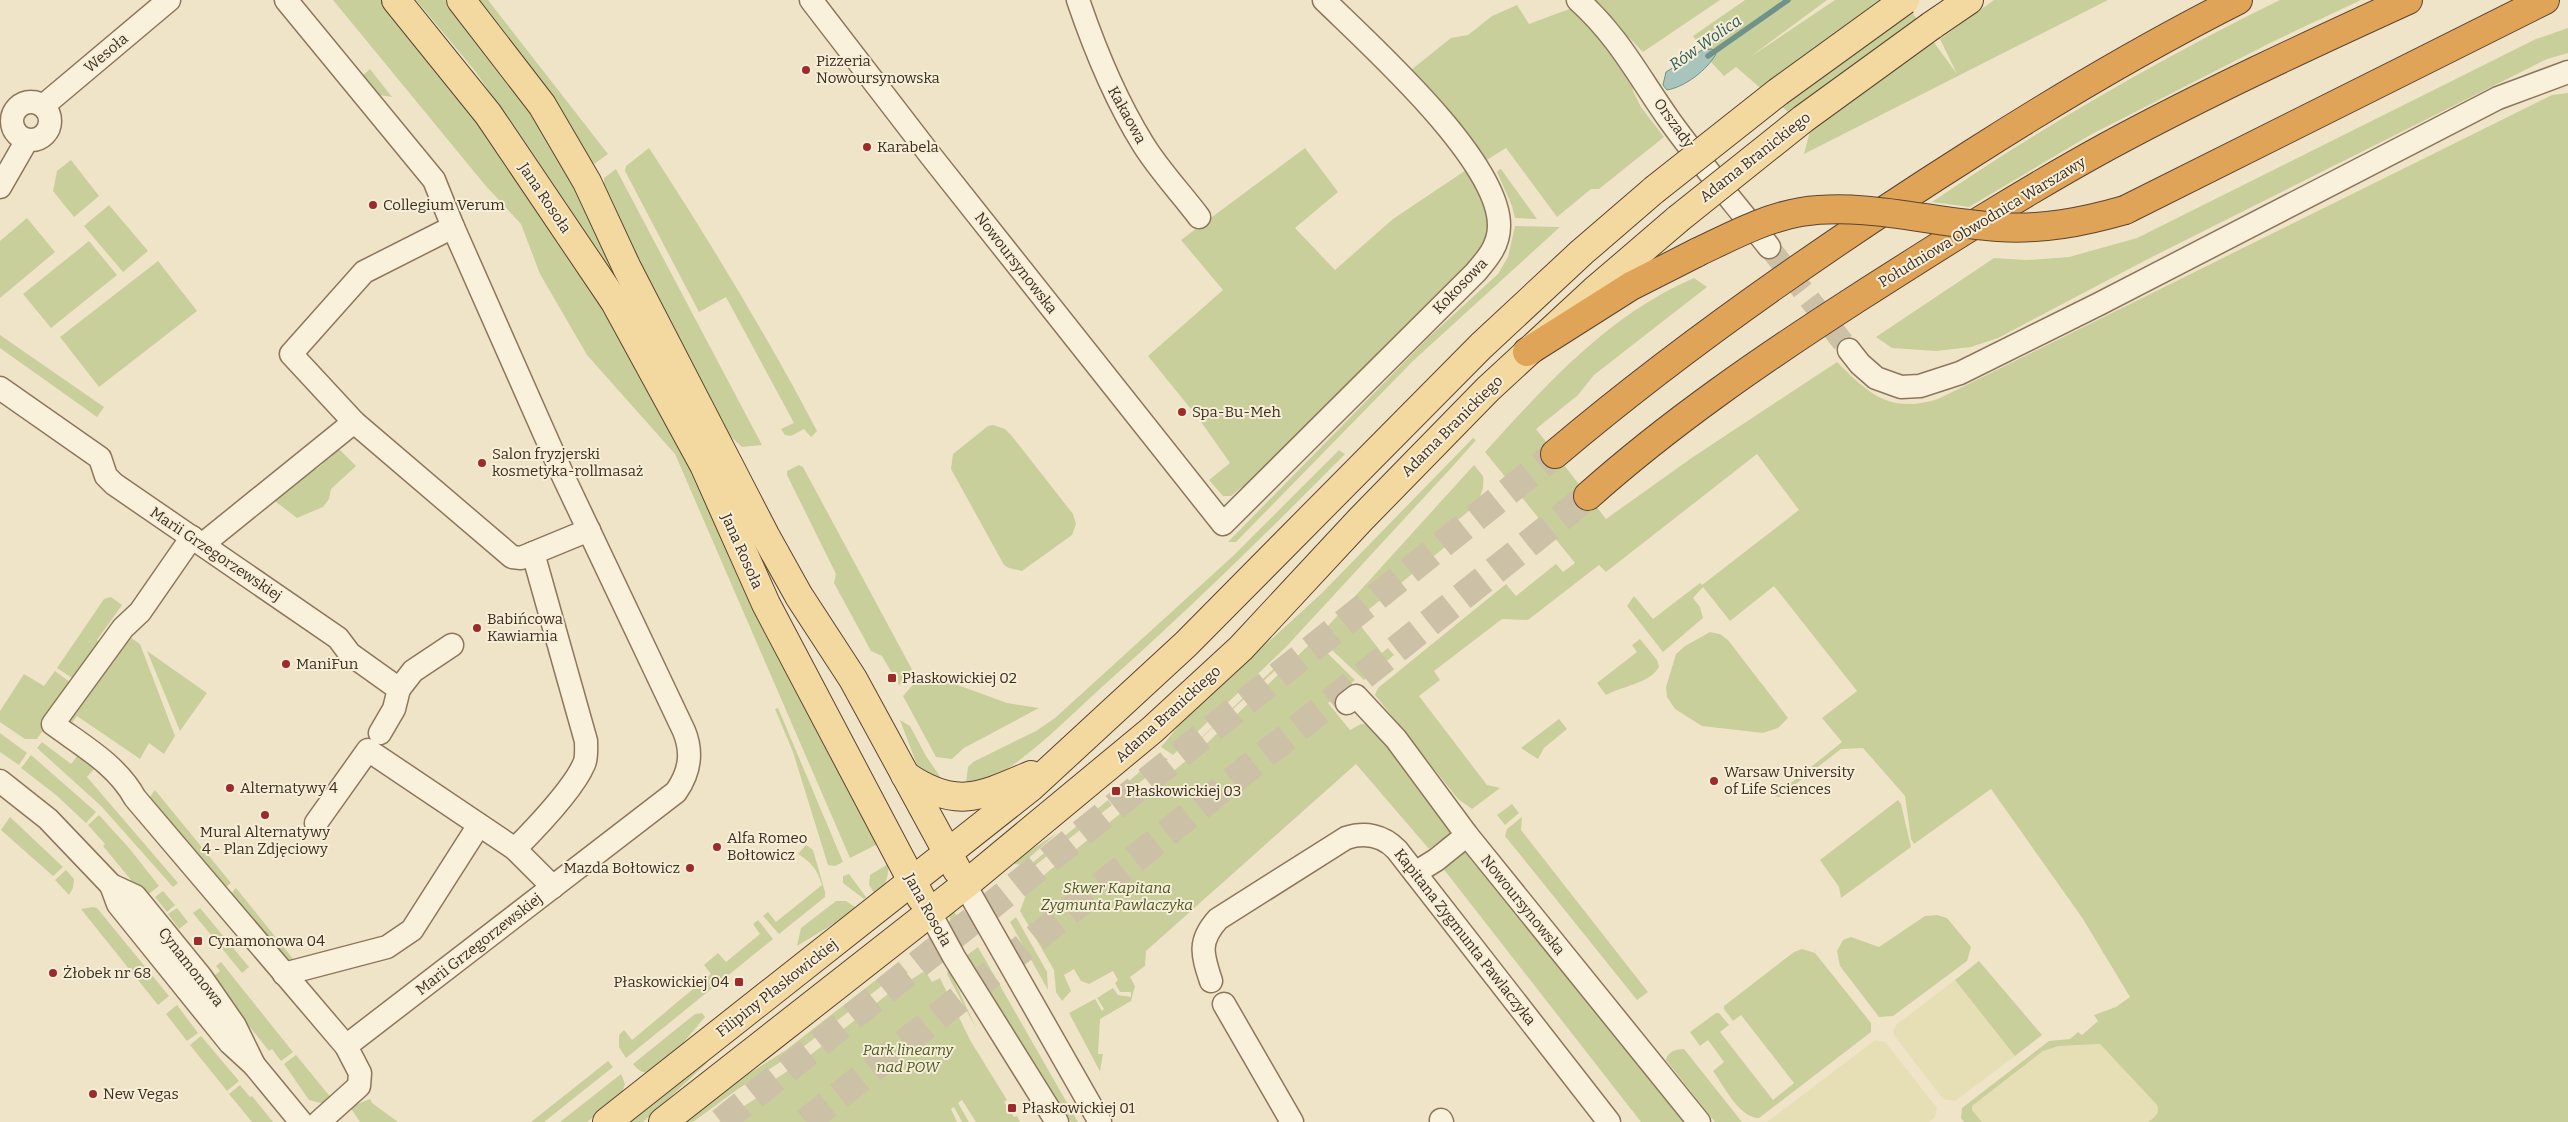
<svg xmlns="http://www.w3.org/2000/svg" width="2568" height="1122" viewBox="0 0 2568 1122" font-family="Bitter,serif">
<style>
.farmland{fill:#e6deb5}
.green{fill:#c9cf9b}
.water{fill:#a9c4bc;stroke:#6f938a}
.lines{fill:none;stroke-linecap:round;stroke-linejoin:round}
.stream{stroke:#6f938a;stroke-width:5.5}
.minor-tunnel{stroke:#ccc0a6;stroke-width:22;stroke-dasharray:22 11;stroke-linecap:butt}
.highway-tunnel{stroke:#ccc0a6;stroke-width:28;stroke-dasharray:28 14;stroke-linecap:butt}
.minor-casing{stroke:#8d765c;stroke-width:25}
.major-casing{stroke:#5b4430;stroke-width:30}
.highway-casing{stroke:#5b4430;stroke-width:30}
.minor{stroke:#faf1dc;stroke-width:22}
.major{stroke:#f3d9a0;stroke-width:28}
.highway{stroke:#e0a458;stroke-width:28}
.major-bridge-casing{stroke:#5b4430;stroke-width:30;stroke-linecap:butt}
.highway-bridge-casing{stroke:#5b4430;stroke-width:30;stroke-linecap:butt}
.major-bridge{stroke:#f3d9a0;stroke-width:28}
.highway-bridge{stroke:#e0a458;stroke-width:28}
.poi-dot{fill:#9e2a2b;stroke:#f7eed8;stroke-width:2}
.labels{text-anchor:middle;stroke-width:4;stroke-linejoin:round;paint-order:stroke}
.street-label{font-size:15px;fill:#3d2e20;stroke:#f7eed8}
.poi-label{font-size:15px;fill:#3d2e20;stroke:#f7eed8;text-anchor:start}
.park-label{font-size:15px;font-style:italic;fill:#4d5a26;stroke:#f7eed8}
.water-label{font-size:16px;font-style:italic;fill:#2f5d5a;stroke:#f7eed8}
</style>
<rect width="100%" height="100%" fill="#f0e4c8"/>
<g class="farmland">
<polygon points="1955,980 2015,1056 1955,1101 1943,1099 1894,1035 1894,1030 1896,1025"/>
<polygon points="1875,1040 1885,1042 1937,1108 1935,1117 1929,1122 1767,1122"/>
<polygon points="2100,1044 2157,1105 2158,1110 2156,1116 2148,1122 1982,1122 1972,1110 1972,1106 2043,1051 2059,1046"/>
</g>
<g class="green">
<polygon points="333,0 383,0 479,122 575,262 645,377 878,844 850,858 675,454 587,355 540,274 521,224 485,185"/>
<polygon points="416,0 445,0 513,86 562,160 626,289 622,291 564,200 475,71"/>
<polygon points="478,0 488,0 608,154 594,164 546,90"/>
<polygon points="1592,0 1720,0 1643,52"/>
<polygon points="1745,0 1827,0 1750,57 1835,0 1903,0 1957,74 1940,39 1994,0 2108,0 1804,154 1810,131 1736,67 1724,76 1711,62 1716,53 1712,49 1702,50 1693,36"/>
<path d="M 2280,0 L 2361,0 L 2274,41 L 2092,134 L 1969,207 L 1932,202 C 2044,126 2159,59 2280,0 Z"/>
<polygon points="1517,5 1529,24 1572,8 1582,16 1630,75 1633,91 1641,107 1664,137 1599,189 1591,189 1557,217 1506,148 1485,161 1411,70 1451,38 1468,35 1492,16"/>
<polygon points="2568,28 2568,53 2547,59 2148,259 1998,338 1971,347 1936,351 1892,348 1876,337 1994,258 2027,260 2069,257 2137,238 2536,39"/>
<polygon points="370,69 392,97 373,94 360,78"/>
<path d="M 2568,93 L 2568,1122 L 2148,1122 C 2155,1117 2160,1114 2157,1105 L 2100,1044 L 2059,1046 L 2043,1051 L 1972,1106 L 1972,1110 L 1982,1122 L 1964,1122 L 1961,1118 L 1962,1108 L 2049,1041 L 2070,1039 L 2078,1032 L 2082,1035 L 2098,1021 L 2094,1015 L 2116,1007 L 2130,997 L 2083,919 L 1991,789 L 1914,844 L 1911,839 L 1905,796 L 1863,748 L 1841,749 L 1779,797 L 1775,796 L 1842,742 L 1822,718 L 1857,691 L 1774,586 L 1730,621 L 1703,587 L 1693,598 L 1700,607 L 1703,618 L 1663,652 L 1627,606 L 1634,596 L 1653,619 L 1700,583 L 1702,585 L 1799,510 L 1757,454 L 1606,572 L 1599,565 L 1528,620 L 1502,619 L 1434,671 L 1440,680 L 1419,696 L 1487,785 L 1500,788 L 1472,809 L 1458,799 L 1375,695 L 1378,688 L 1506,584 L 1516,596 L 1556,564 L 1563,572 L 1575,563 L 1485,452 C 1546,385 1608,315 1694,278 L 1707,287 L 1594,375 L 1578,395 L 1536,429 L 1606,519 L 1693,457 L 1837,362 C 1869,394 1890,414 1938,399 L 2552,95 Z"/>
<path d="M 649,148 C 709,240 766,334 817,431 L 811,437 L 804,429 L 791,436 L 785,435 L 781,429 L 794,423 L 726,297 L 699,312 L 625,171 L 626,166 Z"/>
<polygon points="1305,148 1338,192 1295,228 1335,270 1393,219 1469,168 1490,222 1485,246 1469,269 1413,318 1247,491 1242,487 1231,496 1223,496 1209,480 1230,463 1199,419 1148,356 1223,290 1181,240"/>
<polygon points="71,160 99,196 74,217 53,191 57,171"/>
<polygon points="616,169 762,445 742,447 730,436 661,305 604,188 604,178"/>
<polygon points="1500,169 1501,169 1537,219 1515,218 1512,206 1497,172"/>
<polygon points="109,205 148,251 123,272 84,226"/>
<polygon points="27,218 55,252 0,298 0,241"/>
<polygon points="1515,226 1560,227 1414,360 1236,542 1228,542 1429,337 1498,274 1508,257"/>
<polygon points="89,241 117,275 51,328 23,294"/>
<polygon points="158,261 197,311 99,387 60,337"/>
<polygon points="0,335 104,407 97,417 0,348"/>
<polygon points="993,425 1005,429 1011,435 1073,514 1076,524 1072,535 1022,571 1009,568 1004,565 951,469 953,454 988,426"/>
<polygon points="1473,438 1476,440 1453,466 1286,647 1173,755 1161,747 1186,717 1322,593"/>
<polygon points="339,449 356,466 331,489 329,499 323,507 297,518 271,498 313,465 317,469"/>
<path d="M 1339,450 L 1345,454 C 1266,534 1186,612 1102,687 C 1069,717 1036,751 998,775 C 988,781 977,782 966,783 L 968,767 L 973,762 L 1036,731 L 1055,718 L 1233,556 Z"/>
<polygon points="799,465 803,467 915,675 899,685 882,656 871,651 834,583 836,574 787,475 787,471"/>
<path d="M 1474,465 L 1483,476 C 1487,503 1462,516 1443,531 L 1451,542 L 1356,620 L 1382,653 L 1388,648 L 1394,655 L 1364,680 L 1318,637 Z"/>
<polygon points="111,597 122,605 97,640 102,649 75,680 57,668 104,599"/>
<polygon points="1710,632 1720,634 1728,640 1788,718 1778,728 1763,733 1702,726 1675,709 1667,697 1666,687 1676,654 1685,646"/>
<polygon points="128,636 140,644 175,736 164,754 149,743 140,759 77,716 71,724 66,715"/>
<path d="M 1640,639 L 1657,660 L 1659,667 C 1649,684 1622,686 1606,695 L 1597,683 L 1637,652 L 1632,645 Z"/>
<polygon points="1312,642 1316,642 1355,680 1328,703 1350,730 1361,724 1370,725 1456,830 1429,849 1356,764 1146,951 1145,966 1130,977 1135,986 1131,1001 1100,1019 1098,1054 1103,1054 1100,1071 1104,1079 1069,1013 1095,999 1102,1011 1104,1009 1097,998 1113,988 1118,995 1131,997 1131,992 1120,992 1115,983 1118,980 1113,971 1089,984 1081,981 1074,969 1064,975 1071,991 1062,1001 1056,992 1054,970 1020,911 1029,887 1202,748"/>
<polygon points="147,651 207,693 180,731"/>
<polygon points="1293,654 1182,756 1287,656"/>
<polygon points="55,671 74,685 37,739 25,739 0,722 0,711 24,674 44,686"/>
<polygon points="918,679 944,680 1007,703 1039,708 964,748 952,759 936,757 903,696"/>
<polygon points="778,708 843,862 835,866 828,865 793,752 775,709"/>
<polygon points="1559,719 1567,729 1544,748 1538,759 1521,748"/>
<polygon points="900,720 910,726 926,756 943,781 917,765"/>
<polygon points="0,733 27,753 19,765 0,752"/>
<polygon points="42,742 71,764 79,754 95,768 87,777 178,883 173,887 101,806 37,748"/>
<polygon points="31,755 96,812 86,823 56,795 21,768"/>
<polygon points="1159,755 1168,759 1126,794 1121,788"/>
<polygon points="155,790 231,883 222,890 148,800"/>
<polygon points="1108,800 1112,805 1023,875 1025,869"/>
<polygon points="1898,800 1901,804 1911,847 1841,898 1839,887 1820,860"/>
<polygon points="1512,804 1519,813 1505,825 1497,815"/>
<polygon points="99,815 129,848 159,886 145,897 103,846 105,844 88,825"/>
<polygon points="10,817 63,867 53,876 1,830"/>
<polygon points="1522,817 1521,830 1648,992 1637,1000 1505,836 1507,829"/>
<polygon points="1057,833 1021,865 1011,863"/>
<path d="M 806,845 L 813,850 L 825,892 L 825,897 L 779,934 L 763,916 L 768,912 L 776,922 L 822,885 C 817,869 811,862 798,854 Z"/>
<polygon points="1464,852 1468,853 1688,1122 1641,1122 1442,867"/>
<path d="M 888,864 C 889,878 885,886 876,896 L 869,885 L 870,875 Z"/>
<polygon points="66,870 74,879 73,888 69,895 55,880"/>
<polygon points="849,874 866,897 864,899 843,883 843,876"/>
<polygon points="236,888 294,960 286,963 228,897"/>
<polygon points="163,891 175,905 167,912 155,897"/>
<polygon points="836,901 846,901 858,909 797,946 801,928"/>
<polygon points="93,907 97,908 169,996 158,1005 81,909"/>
<polygon points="177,908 188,922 179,929 168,914"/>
<polygon points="200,908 249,967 242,973 193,913"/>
<polygon points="954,912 967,927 955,937 949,916"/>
<polygon points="1937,915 1947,918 1971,947 1967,961 1893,1016 1879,1017 1840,966 1837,951 1843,940 1851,937 1879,947 1925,916"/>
<polygon points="1016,917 1047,972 1048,990 1010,922"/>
<polygon points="758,920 773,939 626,1058 619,1047 619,1035 624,1030 632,1040 711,974 704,965 718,953 726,962 760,934 753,924"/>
<polygon points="978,947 1078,1122 1071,1122 966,956"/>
<path d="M 1802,949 L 1815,953 L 1871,1023 L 1871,1032 L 1759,1118 C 1739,1118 1724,1086 1713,1071 L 1724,1062 L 1708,1040 L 1700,1046 L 1690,1032 L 1716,1013 L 1719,1013 L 1729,1025 L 1720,1032 L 1773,1100 L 1794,1083 L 1741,1015 L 1733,1021 L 1724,1009 L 1724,1006 L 1794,952 Z"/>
<polygon points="1979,961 2042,1035 2015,1056 1955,980"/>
<polygon points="221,962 293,1052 281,1061 272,1049 269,1051 211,978 220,971 216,966"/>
<polygon points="899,962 908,973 883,985 798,1051 738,1089 693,1122 679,1122 742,1078 786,1050"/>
<polygon points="948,970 953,978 977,1030 947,974"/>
<polygon points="923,972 927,974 932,982 940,978 970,1040 1007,1100 1004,1102 1014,1117 1017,1116 1020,1122 976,1122 962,1100 958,1103 969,1122 962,1122 954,1107 951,1109 957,1122 719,1122 769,1090 774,1080 804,1060 888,994"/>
<polygon points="177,1005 198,1033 187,1041 166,1014"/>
<path d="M 702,1013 L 705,1017 L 677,1050 L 650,1072 C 642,1074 638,1070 633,1064 L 695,1014 Z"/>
<polygon points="201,1036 239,1081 227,1091 190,1045"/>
<path d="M 1684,1049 L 1742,1122 L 1715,1122 L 1666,1060 C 1667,1052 1676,1049 1684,1049 Z"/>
<polygon points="296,1055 332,1099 324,1104 309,1100 284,1064"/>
<polygon points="704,1060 707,1063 643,1122 624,1122"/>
<polygon points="608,1061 613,1067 544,1122 531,1122"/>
<polygon points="621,1074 625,1084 621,1096 587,1122 560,1122"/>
<polygon points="240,1085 250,1097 252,1096 273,1122 252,1122 229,1094"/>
<polygon points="370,1099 372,1103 398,1122 360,1122 350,1107"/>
</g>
<path class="water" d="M 1712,49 L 1716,54 C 1707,70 1685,87 1667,90 L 1663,85 L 1666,72 L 1702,50 Z"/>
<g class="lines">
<polyline class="stream" points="1708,56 1788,0"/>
<polyline class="minor-tunnel" points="1769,247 1849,350"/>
<g class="highway-tunnel">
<polyline points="721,1122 1555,454"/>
<polyline points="806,1122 1588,496"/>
</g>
<defs>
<g id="minor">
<path d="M 286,0 L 434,180 L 453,227 L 564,478 L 684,731 C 693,753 690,772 676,792 L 346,1046"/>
<path d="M 811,0 L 931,156 L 1223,524 L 1476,272 C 1488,258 1499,245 1499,226 C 1500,161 1370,45 1324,0"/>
<path d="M 1078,0 C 1095,50 1115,99 1143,144 C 1159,170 1181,193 1199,217"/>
<path d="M 1578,0 C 1620,38 1638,76 1670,121 C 1701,164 1736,205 1769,247"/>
<circle cx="31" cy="121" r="19"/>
<polyline points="43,106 169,0"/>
<polyline points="0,187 27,140"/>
<polyline points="453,227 364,272 291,354 354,422 512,557 521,558 589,530"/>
<polyline points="1849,350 1860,364 1876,378 1901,387 1920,386 1960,373 2099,304 2498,98 2568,72"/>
<polyline points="0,388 100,458 106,476 114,484 338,638 350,654 399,689 394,709 380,733"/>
<path d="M 192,537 L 140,612 L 123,628 L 53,724 C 83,746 117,765 135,798 L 346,1046 L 360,1073 L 359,1086 L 319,1122"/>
<polyline points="203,544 354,422"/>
<polyline points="399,689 413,671 452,645"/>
<polyline points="1347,703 1356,696 1396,739 1467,835 1699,1122"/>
<polyline points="0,781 48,819 111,885 135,896 201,977 235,1026 254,1065"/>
<polyline points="316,823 368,750 515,849 553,887"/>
<path d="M 515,849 C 534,830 574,788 584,764 C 587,758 586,748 586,741 L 533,553"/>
<polyline points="1415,873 1436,860 1467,835"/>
<polyline points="111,885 118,904 230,1043 254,1065 301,1122"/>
<polyline points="965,885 1100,1122"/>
<polyline points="930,913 954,957 1057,1122"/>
<polyline points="284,974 387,947 412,930 479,825"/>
<path d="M 1211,981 C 1202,954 1198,941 1218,919 L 1346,838 C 1365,832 1383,835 1397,850 L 1609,1122"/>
<polyline points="1224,1004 1292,1122"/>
<polyline points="1441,1120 1442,1122"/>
</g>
<g id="major">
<polyline points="396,0 488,114 615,302 704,465 766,604 921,898"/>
<polyline points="461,0 542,105 587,182 627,268 765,535 799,596 853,679 957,870"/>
<polyline points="1931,26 1969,0"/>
<path d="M 905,775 C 955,810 980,797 1031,775"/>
<polyline points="607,1122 1031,787 1186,644 1481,346 1582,252 1654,190"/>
<polyline points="663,1122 965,885 1152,730 1241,648 1361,519 1488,389 1594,291 1678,219"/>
</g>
<g id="highway">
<polyline points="2125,210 2545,0"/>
<polyline points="1527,352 1631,286 1698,252"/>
<path d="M 1555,454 C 1686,343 1828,245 1973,153 C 2059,98 2147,46 2238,0"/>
<path d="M 1588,496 C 1671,422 1763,359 1856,299 C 1939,246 2022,193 2108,146 C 2206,93 2307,46 2408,0"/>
</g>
</defs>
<use href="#minor" class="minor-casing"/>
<use href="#major" class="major-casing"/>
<use href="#highway" class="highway-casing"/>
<use href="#minor" class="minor"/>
<use href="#major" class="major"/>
<use href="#highway" class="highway"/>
<defs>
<g id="major-bridge">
<polyline points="1654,190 1778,92 1905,0"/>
<polyline points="1678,219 1803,119 1931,26"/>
</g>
<path id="highway-bridge" d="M 1698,252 C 1730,237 1765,218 1801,212 C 1866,202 1932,223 1998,227 C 2042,230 2083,222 2125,210"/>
</defs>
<use href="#major-bridge" class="major-bridge-casing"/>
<use href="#highway-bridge" class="highway-bridge-casing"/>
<use href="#major-bridge" class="major-bridge"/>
<use href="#highway-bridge" class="highway-bridge"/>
</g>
<g class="poi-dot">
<circle cx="806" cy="70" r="5"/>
<circle cx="867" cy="147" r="5"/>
<circle cx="373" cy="205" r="5"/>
<circle cx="1182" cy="412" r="5"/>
<circle cx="482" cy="463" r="5"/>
<circle cx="477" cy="628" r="5"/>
<circle cx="286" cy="664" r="5"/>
<rect x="887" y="673" width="10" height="10" rx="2.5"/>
<circle cx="1714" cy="781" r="5"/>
<circle cx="230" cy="788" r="5"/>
<rect x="1111" y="786" width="10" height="10" rx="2.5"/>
<circle cx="265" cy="815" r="5"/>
<circle cx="717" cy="847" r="5"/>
<circle cx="690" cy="868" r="5"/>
<rect x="193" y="936" width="10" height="10" rx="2.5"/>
<circle cx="53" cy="973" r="5"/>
<rect x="734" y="977" width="10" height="10" rx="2.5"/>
<circle cx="93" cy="1094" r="5"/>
<rect x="1007" y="1103" width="10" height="10" rx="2.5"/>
</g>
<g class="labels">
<g class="street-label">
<text transform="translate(106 53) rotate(-40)" y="5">Wesoła</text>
<text transform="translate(1127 115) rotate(61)" y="5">Kakaowa</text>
<text transform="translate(1674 123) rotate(54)" y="5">Orszady</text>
<text transform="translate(1755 157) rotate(-38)" y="5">Adama Branickiego</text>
<text transform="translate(545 198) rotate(56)" y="5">Jana Rosoła</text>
<text transform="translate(1982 222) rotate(-31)" y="5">Południowa Obwodnica Warszawy</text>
<text transform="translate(1016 263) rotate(52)" y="5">Nowoursynowska</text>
<text transform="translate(1460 286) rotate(-46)" y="5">Kokosowa</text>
<text transform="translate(1452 426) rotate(-45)" y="5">Adama Branickiego</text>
<text transform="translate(742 551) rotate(66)" y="5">Jana Rosoła</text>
<text transform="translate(216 554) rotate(34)" y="5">Marii Grzegorzewskiej</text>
<text transform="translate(1168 714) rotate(-42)" y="5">Adama Branickiego</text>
<text transform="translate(1523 905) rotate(51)" y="5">Nowoursynowska</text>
<text transform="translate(928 910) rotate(61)" y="5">Jana Rosoła</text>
<text transform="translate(1465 937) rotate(52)" y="5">Kapitana Zygmunta Pawlaczyka</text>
<text transform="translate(479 944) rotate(-38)" y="5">Marii Grzegorzewskiej</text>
<text transform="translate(191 967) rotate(52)" y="5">Cynamonowa</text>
<text transform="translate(777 988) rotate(-38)" y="5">Filipiny Płaskowickiej</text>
</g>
<g class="poi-label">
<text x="816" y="66">Pizzeria<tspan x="816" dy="17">Nowoursynowska</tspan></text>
<text x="877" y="152">Karabela</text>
<text x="383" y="210">Collegium Verum</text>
<text x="1192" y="417">Spa-Bu-Meh</text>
<text x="492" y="459">Salon fryzjerski<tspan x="492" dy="17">kosmetyka-rollmasaż</tspan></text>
<text x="487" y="624">Babińcowa<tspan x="487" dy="17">Kawiarnia</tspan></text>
<text x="296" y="669">ManiFun</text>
<text x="902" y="683">Płaskowickiej 02</text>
<text x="1724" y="777">Warsaw University<tspan x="1724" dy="17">of Life Sciences</tspan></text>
<text x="240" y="793">Alternatywy 4</text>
<text x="1126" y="796">Płaskowickiej 03</text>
<text x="265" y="837" text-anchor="middle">Mural Alternatywy<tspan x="265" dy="17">4 - Plan Zdjęciowy</tspan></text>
<text x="727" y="843">Alfa Romeo<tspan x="727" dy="17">Bołtowicz</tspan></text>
<text x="680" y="873" text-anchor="end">Mazda Bołtowicz</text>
<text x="208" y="946">Cynamonowa 04</text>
<text x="63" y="978">Żłobek nr 68</text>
<text x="729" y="987" text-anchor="end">Płaskowickiej 04</text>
<text x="103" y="1099">New Vegas</text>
<text x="1022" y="1113">Płaskowickiej 01</text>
</g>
<g class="park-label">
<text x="1117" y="893">Skwer Kapitana<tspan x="1117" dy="17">Zygmunta Pawlaczyka</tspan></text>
<text x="908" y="1055">Park linearny<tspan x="908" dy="17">nad POW</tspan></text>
</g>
<g class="water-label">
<text transform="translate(1705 42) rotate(-35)" y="6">Rów Wolica</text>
</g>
</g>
</svg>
